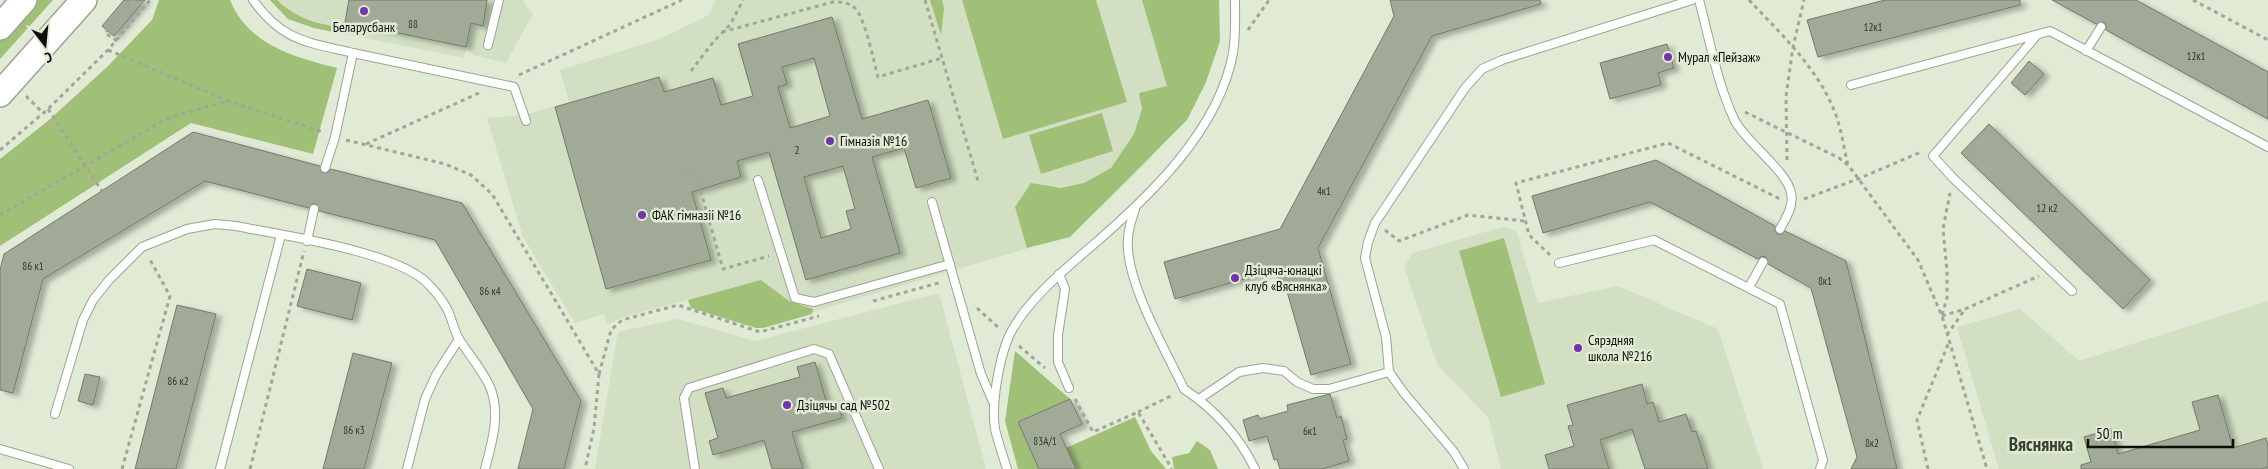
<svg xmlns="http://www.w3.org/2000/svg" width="2268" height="469" viewBox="0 0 2268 469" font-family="'PT Sans Narrow',sans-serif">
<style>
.built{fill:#d2dfc3}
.green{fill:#a0c078}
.building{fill:#a1aa96;stroke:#727b68;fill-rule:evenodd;filter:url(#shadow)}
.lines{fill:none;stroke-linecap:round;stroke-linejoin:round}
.service-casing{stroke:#9ba591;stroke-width:10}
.primary-casing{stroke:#9ba591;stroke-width:28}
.path{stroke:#9fa796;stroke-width:3;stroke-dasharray:4 4;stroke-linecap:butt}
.service{stroke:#fff;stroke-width:8}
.primary{stroke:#fff;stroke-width:25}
.poi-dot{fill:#7334a9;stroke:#e0ead5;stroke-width:2}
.labels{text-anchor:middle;stroke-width:5;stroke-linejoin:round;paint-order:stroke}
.number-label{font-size:11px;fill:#31362c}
.poi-label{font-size:14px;fill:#0c0f08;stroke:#e0ead5;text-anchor:start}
.district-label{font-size:19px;font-weight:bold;fill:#3a4231;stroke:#e0ead5}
</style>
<defs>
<filter id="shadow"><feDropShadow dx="5.5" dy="3" stdDeviation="2.5" flood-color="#0004"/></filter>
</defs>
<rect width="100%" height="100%" fill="#e0ead5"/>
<g class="built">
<polygon points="270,0 525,0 523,2 533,14 506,63 474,55 466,48 464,58 314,28 288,19"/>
<polygon points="715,0 1214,0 1186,118 1146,163 1100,208 1059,239 769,325 756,282 622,317 607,325 604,314 575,323 523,237 487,118 524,115 569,102 560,70 657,40 709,15"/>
<polygon points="1502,227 1516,230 1538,303 1618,286 1718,329 1763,469 1501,469 1488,417 1438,366 1404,267 1413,253"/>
<polygon points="939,293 986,469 595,469 618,332 678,319 755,341"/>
<polygon points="2268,301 2268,469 1999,469 1957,327 2020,309 2079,361"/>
</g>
<g class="green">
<polygon points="36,0 53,0 0,59 0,40"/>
<path d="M 159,0 L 230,0 C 248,45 295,57 337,68 L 313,154 L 191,123 L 0,246 L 0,159 L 49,120 L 107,67 L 152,20 Z"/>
<path d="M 270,0 L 277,0 C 297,19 317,24 344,28 L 343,34 L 314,28 L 288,19 Z"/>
<polygon points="930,0 942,0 944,8 941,35"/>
<polygon points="962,0 1096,0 1127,102 1003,139"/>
<polygon points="1142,0 1219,0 1220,41 1206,82 1187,120 1070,237 1027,248 1015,207 1031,183 1061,188 1084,183 1111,168 1134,134 1142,109 1139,93 1167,86"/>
<polygon points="1102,113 1113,151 1041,174 1029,135"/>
<polygon points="1504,238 1545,384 1501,397 1459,251"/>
<polygon points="761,280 789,301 813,309 812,314 763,328 756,328 691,308 688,300"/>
<polygon points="1015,351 1070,399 1018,422 1039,469 1018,469 1005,421"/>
<polygon points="1135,417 1151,451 1166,469 1076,469 1066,448"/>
<polygon points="1197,441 1210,450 1218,469 1174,469 1172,457 1189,453"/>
</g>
<g class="building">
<polygon points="124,0 145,0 114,36 102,26"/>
<polygon points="349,0 487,0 483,26 471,23 466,47 345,22"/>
<polygon points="1390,0 1540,0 1541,4 1432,36 1318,248 1351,364 1311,375 1284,281 1268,272 1175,299 1164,262 1280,229 1394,16"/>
<polygon points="1885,0 2020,0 2020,5 1818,57 1807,20"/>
<polygon points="2052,0 2136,0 2268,72 2268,119 2106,30 2106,25 2104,22 2096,24"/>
<path d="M 832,17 L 862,119 L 928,100 L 951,178 L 916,188 L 904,148 L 872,157 L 900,253 L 806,280 L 769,152 L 737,161 L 741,177 L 692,192 L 711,260 L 606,289 L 555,107 L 659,77 L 664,92 L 713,78 L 721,105 L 753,96 L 738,44 ZM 814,58 L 830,116 L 790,128 L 778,87 L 787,84 L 782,67 ZM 843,166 L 855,209 L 846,211 L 851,229 L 821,238 L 804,177 Z"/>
<polygon points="1667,44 1674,68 1658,73 1661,85 1610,99 1600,63"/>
<polygon points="2029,61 2044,74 2025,95 2011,83"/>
<polygon points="1989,124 2150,280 2123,309 1961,153"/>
<polygon points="193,132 320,166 321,171 324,173 328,172 331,169 462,203 581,401 564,469 518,469 533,409 435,240 319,211 316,204 312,204 309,208 205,181 43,279 13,393 0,390 0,270 4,254"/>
<polygon points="1656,160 1775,226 1775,231 1778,234 1782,234 1785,231 1846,261 1897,469 1851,469 1857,457 1811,288 1768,264 1766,257 1762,256 1758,259 1650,202 1543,233 1532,196"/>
<polygon points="307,269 361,283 352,320 297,306"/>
<polygon points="177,305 216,314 176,469 135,469"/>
<polygon points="353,353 392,363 364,469 323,469"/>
<polygon points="815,362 827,404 838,401 842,418 792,432 803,469 772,469 764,440 713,455 709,441 718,438 705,393 723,388 726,398 800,377 797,367"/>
<polygon points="85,374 100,377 93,405 78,401"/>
<polygon points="1642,384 1647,404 1653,402 1659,422 1686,414 1692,432 1696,431 1708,469 1645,469 1632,429 1600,440 1609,469 1549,469 1545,455 1574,446 1568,426 1573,425 1567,405"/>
<polygon points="1330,394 1337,418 1341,416 1347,439 1343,440 1349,461 1322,469 1280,469 1277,459 1274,460 1267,436 1249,441 1243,420 1258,415 1260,419 1288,411 1287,405"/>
<polygon points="2218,395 2233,448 2266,438 2268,446 2268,467 2261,469 2081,469 2081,465 2091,462 2084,437 2111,429 2118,454 2200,430 2192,402"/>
<polygon points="1070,399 1082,424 1060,434 1076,469 1039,469 1018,422"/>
</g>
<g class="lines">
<defs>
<g id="service">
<path d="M 253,0 C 282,41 307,42 353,53 L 335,137 L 325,168"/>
<path d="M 1699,0 C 1710,40 1717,84 1735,121 C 1745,141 1788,172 1791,193 C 1794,206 1786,218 1780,229"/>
<polyline points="2037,35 1933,156 1953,178 2072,291"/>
<polyline points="488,45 499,0"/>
<polyline points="2086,51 2101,27"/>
<polyline points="353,53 514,87 526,121"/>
<polyline points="1851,85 2050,31 2268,147"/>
<polyline points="758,180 795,298 814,302 950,264"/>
<polyline points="932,202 981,374 994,404"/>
<path d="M 1135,209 C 1132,219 1128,229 1128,239 C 1124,279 1166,351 1184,389 C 1214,409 1239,436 1255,469"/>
<polyline points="307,241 314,209"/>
<polyline points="1559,263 1654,240 1780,304 1823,460 1820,469"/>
<polyline points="1059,274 1065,289 1058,335 1058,362 1069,388"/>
<polyline points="1749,287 1763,262"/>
<polyline points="1199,399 1239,372 1263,368 1284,371 1297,382 1313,389 1329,389 1389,372"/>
<path d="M 55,414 L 83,320 L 93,300 L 109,280 L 142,247 L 187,229 L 215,224 L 236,226 C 281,235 402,252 430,286 C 436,292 442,300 446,307 C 452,317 453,329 459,339 C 469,355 482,369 490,387 C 501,413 492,443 485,469"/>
<polyline points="0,449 69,469"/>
<polyline points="220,469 281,235"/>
<polyline points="407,469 425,399 436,375 459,339"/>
<polyline points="695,469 684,398 689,388 814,349 829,354 879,469"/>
<path d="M 1007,469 C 1003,456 998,442 995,429 C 991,405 999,359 1009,336 C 1025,302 1065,269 1093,245 C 1150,196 1219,130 1233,53 C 1236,36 1235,17 1235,0"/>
<polyline points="1464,469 1454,452 1404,393 1389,372 1386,337 1365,258 1368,242 1375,223 1465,88 1482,69 1502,60 1692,0"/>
</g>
<g id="primary">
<polyline points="0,27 24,0"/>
<polyline points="0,94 84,0"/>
</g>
</defs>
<use href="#service" class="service-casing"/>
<use href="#primary" class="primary-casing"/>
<g class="path">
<polyline points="925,0 978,181"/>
<path d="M 1749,0 C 1780,33 1816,66 1834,110 C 1841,127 1844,148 1848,166"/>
<polyline points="2193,0 2268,40"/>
<polyline points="1248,30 1269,0"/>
<path d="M 722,32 L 833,2 C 841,2 848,2 855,8 C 865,18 874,62 878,77 L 942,58"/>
<polyline points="117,41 105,33 134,0"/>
<polyline points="108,50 228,101 323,132"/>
<polyline points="691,71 714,41 730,25 743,0"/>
<polyline points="519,75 682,0"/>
<polyline points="26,96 43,113"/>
<polyline points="48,109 102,191"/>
<polyline points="1745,112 1839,158 1849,166 1918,260 1942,316 1987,469"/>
<polyline points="346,140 445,164 471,175 492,194 599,374 594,428 585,469"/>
<polyline points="366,144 479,93"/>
<polyline points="0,150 48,109 108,50 150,0"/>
<polyline points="1787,160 1786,96 1793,47 1804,0"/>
<polyline points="686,170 694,168 723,269 769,256"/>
<polyline points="1804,199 1858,179 1921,152"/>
<polyline points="0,215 168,118 227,101"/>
<polyline points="1385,230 1399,241 1468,215 1525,221"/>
<polyline points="1550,255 1529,235 1516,183 1668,143 1780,199"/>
<polyline points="873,301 942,282"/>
<polyline points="977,308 1000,329"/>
<polyline points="1942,315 1947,298 1947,271 1943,229 1950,193"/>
<polyline points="1942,316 1965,309 2039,276"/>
<polyline points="1947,335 1965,309"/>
<polyline points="1019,346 1045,368"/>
<polyline points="599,374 611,330 622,320 678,305 760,332 819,316"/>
<polyline points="1075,399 1093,432 1138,412 1172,469"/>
<polyline points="1138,412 1173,395"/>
<polyline points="122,469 170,296 149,258"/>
<polyline points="250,469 304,251"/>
<polyline points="1928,469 1917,420 1949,342"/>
</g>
<use href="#service" class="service"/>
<use href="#primary" class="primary"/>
</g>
<g class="poi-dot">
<circle cx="364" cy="11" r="5"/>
<circle cx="1668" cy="57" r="5"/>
<circle cx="830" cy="141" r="5"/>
<circle cx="642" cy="215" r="5"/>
<circle cx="1235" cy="278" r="5"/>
<circle cx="1578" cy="348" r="5"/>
<circle cx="787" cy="405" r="5"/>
</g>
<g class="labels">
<g class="number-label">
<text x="413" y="28">88</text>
<text x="1873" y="31">12к1</text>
<text x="2196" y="60">12к1</text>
<text x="797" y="154">2</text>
<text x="1324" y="195">4к1</text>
<text x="2047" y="212">12 к2</text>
<text x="33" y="270">86 к1</text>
<text x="1825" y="285">8к1</text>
<text x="490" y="295">86 к4</text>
<text x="178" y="385">86 к2</text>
<text x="354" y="434">86 к3</text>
<text x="1310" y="435">6к1</text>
<text x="1045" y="445">83А/1</text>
<text x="1872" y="447">8к2</text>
</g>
<g class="poi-label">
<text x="364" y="32" text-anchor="middle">Беларусбанк</text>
<text x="1678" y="62">Мурал «Пейзаж»</text>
<text x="840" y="146">Гімназія №16</text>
<text x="652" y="220">ФАК гімназіі №16</text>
<text x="1245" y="275">Дзіцяча-юнацкі<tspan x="1245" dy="16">клуб «Вяснянка»</tspan></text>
<text x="1588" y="345">Сярэдняя<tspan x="1588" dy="16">школа №216</tspan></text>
<text x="797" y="410">Дзіцячы сад №502</text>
</g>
<g class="district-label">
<text x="2041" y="451">Вяснянка</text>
</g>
</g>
<g transform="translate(45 45) rotate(164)" stroke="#e0ead5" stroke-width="4" paint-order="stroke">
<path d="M0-4L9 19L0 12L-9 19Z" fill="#0c0f08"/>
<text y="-8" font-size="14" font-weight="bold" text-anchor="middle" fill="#0c0f08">С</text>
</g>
<path d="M2088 439v8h145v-8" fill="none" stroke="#0c0f08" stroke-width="2.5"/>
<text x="2096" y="439" font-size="15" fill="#0c0f08" stroke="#e0ead5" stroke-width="4" paint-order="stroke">50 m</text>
</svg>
